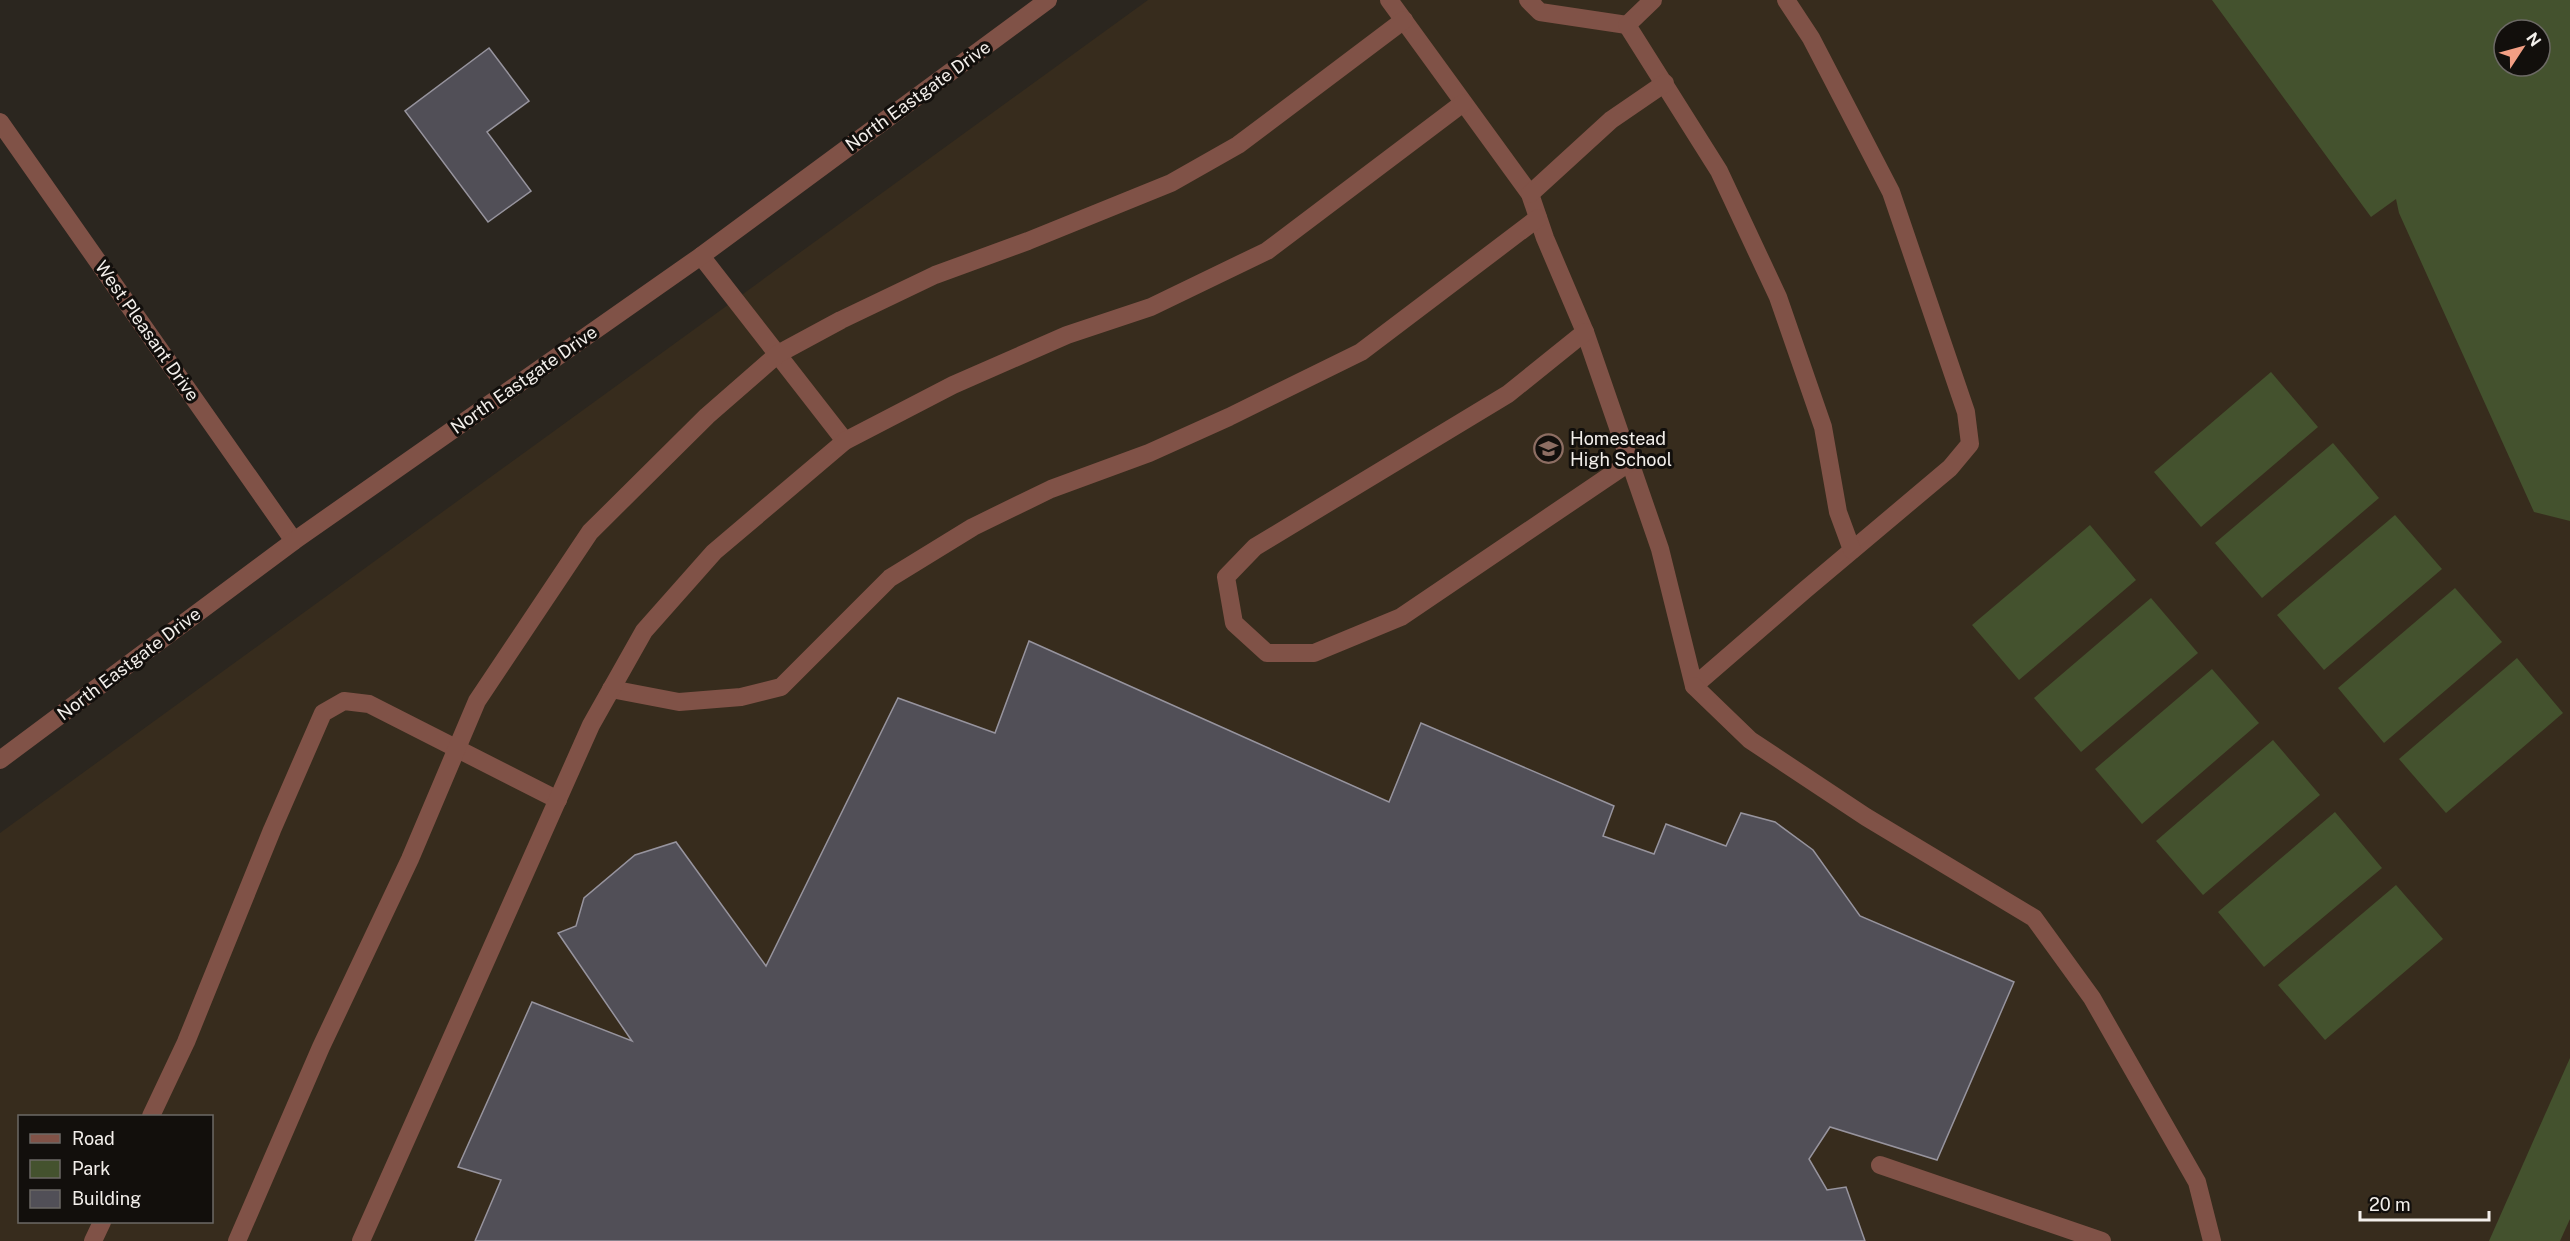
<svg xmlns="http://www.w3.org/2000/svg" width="2570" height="1241" viewBox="0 0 2570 1241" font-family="'Public Sans',sans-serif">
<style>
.education{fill:#372c1d;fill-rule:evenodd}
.green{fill:#44522e;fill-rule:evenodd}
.building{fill:#514f57;stroke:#97949e;stroke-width:1.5}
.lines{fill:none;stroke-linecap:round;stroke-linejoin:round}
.lane{stroke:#805247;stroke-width:18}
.street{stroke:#805247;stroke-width:18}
.labels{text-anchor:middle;stroke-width:6;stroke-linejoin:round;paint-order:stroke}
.street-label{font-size:18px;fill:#f3efeb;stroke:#120f0c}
.poi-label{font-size:18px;fill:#f3efeb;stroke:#120f0c;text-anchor:start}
</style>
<rect width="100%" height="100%" fill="#2b261f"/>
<path class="education" d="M 1148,0 L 2570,0 L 2570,1241 L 0,1241 L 0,833 ZM 2504,30 L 2540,30 L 2540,66 L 2504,66 ZM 20,1116 L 212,1116 L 212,1222 L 20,1222 Z"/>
<g class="green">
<path d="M 2212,0 L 2570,0 L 2570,521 L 2534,512 L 2399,213 L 2396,199 L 2371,217 ZM 2504,30 L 2540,30 L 2540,66 L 2504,66 Z"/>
<polygon points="2271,372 2318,427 2201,527 2154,472"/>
<polygon points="2333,443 2379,498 2262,598 2215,543"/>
<polygon points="2395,515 2442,569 2324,670 2277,615"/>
<polygon points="2090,525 2136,580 2019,680 1972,625"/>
<polygon points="2455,588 2502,642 2384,743 2338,688"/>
<polygon points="2151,598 2198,653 2081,752 2034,698"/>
<polygon points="2517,658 2563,713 2446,813 2399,759"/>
<polygon points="2212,669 2259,723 2142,824 2095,769"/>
<polygon points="2273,740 2320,795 2203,895 2156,841"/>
<polygon points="2335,812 2382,868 2264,967 2218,912"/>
<polygon points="2396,885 2443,939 2325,1040 2278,985"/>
<polygon points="2570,1058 2570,1219 2560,1241 2489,1241"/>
</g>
<g class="building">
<polygon points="489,48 529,101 487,132 531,191 488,222 405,111"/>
<polygon points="1029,641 1389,802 1421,723 1614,806 1603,836 1654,854 1666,824 1726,846 1741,813 1775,822 1813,850 1860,916 2014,982 1937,1160 1830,1127 1809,1159 1827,1190 1846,1187 1865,1241 475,1241 501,1180 458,1167 532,1002 632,1041 558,933 576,926 584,898 635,855 676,842 766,966 898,698 995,733"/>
</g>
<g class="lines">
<g class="lane">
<polyline points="1389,0 1530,194 1545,238 1585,332 1660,549 1694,686 1805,590 1950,468 1970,444 1966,412 1891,192 1811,38 1786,0"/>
<polyline points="1528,0 1540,12 1627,25"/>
<polyline points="1653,0 1627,25 1719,171 1778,297 1823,427 1838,512 1852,550"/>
<polyline points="1530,194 1611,120 1665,83"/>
<polyline points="701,256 845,441"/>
<polyline points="1585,332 1508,394 1255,547 1226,577 1234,623 1267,653 1314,653 1401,617 1630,462"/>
<polyline points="1694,686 1750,740 1866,817 2034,918 2092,998 2197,1182 2212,1241"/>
<polyline points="611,689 679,702 741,697 781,687 890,578 973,527 1051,489 1149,453 1229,417 1361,352 1538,218"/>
<polyline points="151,1116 186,1042 272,830 323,713 344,701 369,704 558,800"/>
<polyline points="1880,1165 2102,1241"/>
<polyline points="93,1241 102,1222"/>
<polyline points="237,1241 321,1047 410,859 477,701 590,532 707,416 778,354 841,320 935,275 1028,241 1171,183 1238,145 1404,20"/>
<polyline points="361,1241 591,725 644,631 714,552 845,441 953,385 1067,335 1151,307 1267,251 1463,103"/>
</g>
<g class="street">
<polyline points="0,122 294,541"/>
<polyline points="0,760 294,541 701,256 1048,0"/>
</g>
</g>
<defs>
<symbol id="school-ring" viewBox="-11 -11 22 22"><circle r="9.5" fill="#120f0c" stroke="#8d6e63" stroke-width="1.5"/><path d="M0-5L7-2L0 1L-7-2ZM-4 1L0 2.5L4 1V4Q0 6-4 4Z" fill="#8d6e63"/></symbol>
</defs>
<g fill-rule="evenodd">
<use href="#school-ring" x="1532" y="432" width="33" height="33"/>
</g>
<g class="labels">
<g class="street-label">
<text transform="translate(918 96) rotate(-36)" y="6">North Eastgate Drive</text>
<text transform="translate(147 331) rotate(55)" y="6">West Pleasant Drive</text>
<text transform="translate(524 380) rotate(-35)" y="6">North Eastgate Drive</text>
<text transform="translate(129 664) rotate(-37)" y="6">North Eastgate Drive</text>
</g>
<g class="poi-label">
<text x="1570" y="445">Homestead<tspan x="1570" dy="21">High School</tspan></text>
</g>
</g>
<rect x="18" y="1115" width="195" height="108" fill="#120f0c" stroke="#6c6965" stroke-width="1.5"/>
<rect x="30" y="1134" width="30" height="9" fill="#805247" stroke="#6c6965" stroke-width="1.5"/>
<text x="72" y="1145" font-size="18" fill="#f3efeb">Road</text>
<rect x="30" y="1160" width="30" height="18" fill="#44522e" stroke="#6c6965" stroke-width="1.5"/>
<text x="72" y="1175" font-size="18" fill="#f3efeb">Park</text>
<rect x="30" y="1190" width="30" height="18" fill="#514f57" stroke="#6c6965" stroke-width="1.5"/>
<text x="72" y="1205" font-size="18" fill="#f3efeb">Building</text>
<g transform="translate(2522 48) rotate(54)"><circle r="28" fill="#120f0c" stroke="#6c6965" stroke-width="1.5"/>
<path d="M0-4.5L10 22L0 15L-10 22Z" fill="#f39f84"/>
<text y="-9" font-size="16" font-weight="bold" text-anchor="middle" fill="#f3efeb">N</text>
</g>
<path d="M2360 1211v9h129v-9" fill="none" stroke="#f3efeb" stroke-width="3"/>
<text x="2369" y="1211" font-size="18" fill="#f3efeb" stroke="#120f0c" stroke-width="4.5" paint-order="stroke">20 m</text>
</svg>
